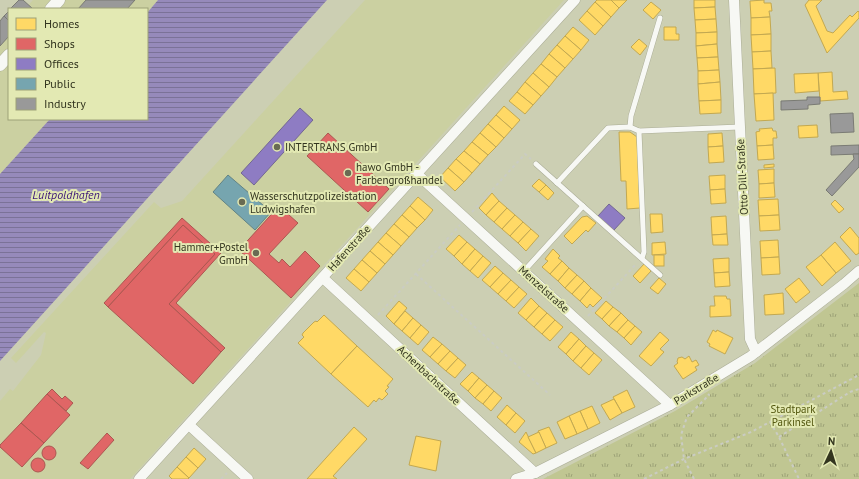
<svg xmlns="http://www.w3.org/2000/svg" width="859" height="479" viewBox="0 0 859 479" font-family="'PT Sans',sans-serif">
<style>
.built{fill:#cbd0a1}
.park{fill:url(#park-tufts)}
.water{fill:url(#water-rules)}
.homes{fill:#ffd966;stroke:#c2a851}
.shops{fill:#e06666;stroke:#ac5751}
.offices{fill:#8e7cc3;stroke:#736792}
.public{fill:#76a5af;stroke:#628384}
.industry{fill:#999;stroke:#7a7b74}
.lines{fill:none;stroke-linecap:round;stroke-linejoin:round}
.service-casing{stroke:#aaac96;stroke-width:6}
.minor-casing{stroke:#aaac96;stroke-width:11}
.tertiary-casing{stroke:#aaac96;stroke-width:13}
.path{stroke:#caccc3;stroke-width:2;stroke-dasharray:3 3;stroke-linecap:butt}
.service{stroke:#f7f8f4;stroke-width:5}
.minor{stroke:#f7f8f4;stroke-width:10}
.tertiary{stroke:#f7f8f4;stroke-width:12}
.poi-dot{fill:#696b53;stroke:#e3e9b3;stroke-width:1.5}
.labels{text-anchor:middle;stroke-width:4;stroke-linejoin:round;paint-order:stroke}
.poi-label{font-size:11px;fill:#33351f;stroke:#e3e9b3;text-anchor:start}
.street-label{font-size:11px;fill:#33351f;stroke:#e3e9b3}
.park-label{font-size:11px;fill:#545810;stroke:#e3e9b3}
.water-label{font-size:12px;font-style:italic;fill:#3d1779;stroke:#e3e9b3}
</style>
<defs>
<pattern id="park-tufts" width="24" height="20" patternUnits="userSpaceOnUse"><rect width="24" height="20" fill="#c0c692"/><path d="M3 7l-1-3M5 7V3M7 7l1-3M15 17l-1-3M17 17v-4M19 17l1-3" fill="none" stroke="#9da277"/></pattern>
<pattern id="water-rules" width="6" height="5" patternUnits="userSpaceOnUse"><rect width="6" height="5" fill="#968aba"/><path d="M0 2.5h6" fill="none" stroke="#7b7297"/></pattern>
</defs>
<rect width="100%" height="100%" fill="#cccfb3"/>
<g class="built">
<polygon points="33,0 158,0 147,13 147,9 25,9"/>
<polygon points="365,0 564,0 130,479 0,479 0,401 10,389 13,391 41,355 46,333 44,332 16,363 11,358 154,202 161,208 182,201"/>
<polygon points="9,27 9,119 50,119 0,174 0,37"/>
</g>
<polygon class="park" points="859,283 859,479 543,479 675,411 755,363"/>
<polygon class="water" points="158,0 327,0 0,361 0,174 50,119 147,119 147,13"/>
<g class="homes">
<polygon points="597,0 611,0 619,8 611,17 595,2"/>
<polygon points="611,0 627,0 619,8"/>
<polygon points="694,0 715,0 715,7 694,8"/>
<polygon points="764,0 764,3 771,3 772,11 769,11 770,17 751,18 750,1"/>
<polygon points="809,0 822,0 816,6 827,31 833,33 850,15 852,17 858,11 859,12 859,18 827,53 805,5"/>
<polygon points="595,2 611,17 603,26 587,11"/>
<polygon points="651,2 661,10 653,19 643,10"/>
<polygon points="715,7 716,19 695,20 694,8"/>
<polygon points="587,11 603,26 595,35 579,20"/>
<polygon points="770,17 771,34 751,35 751,18"/>
<polygon points="716,19 717,32 696,33 695,20"/>
<polygon points="573,27 589,40 581,50 565,36"/>
<polygon points="664,27 676,27 676,34 679,34 679,40 664,40"/>
<polygon points="717,32 717,44 696,46 696,33"/>
<polygon points="771,34 771,51 752,52 751,35"/>
<polygon points="565,36 581,50 573,59 557,45"/>
<polygon points="639,39 647,46 640,55 631,47"/>
<polygon points="717,44 718,57 697,58 696,46"/>
<polygon points="557,45 573,59 565,68 549,54"/>
<polygon points="771,51 772,68 753,69 752,52"/>
<polygon points="549,54 565,68 557,77 541,64"/>
<polygon points="718,57 719,70 698,71 697,58"/>
<polygon points="541,64 557,77 549,87 533,73"/>
<polygon points="775,68 776,93 754,94 753,69"/>
<polygon points="719,70 720,82 698,84 698,71"/>
<polygon points="832,72 833,92 847,91 848,99 820,101 818,73"/>
<polygon points="533,73 549,87 541,96 525,82"/>
<polygon points="818,73 819,91 795,93 794,74"/>
<polygon points="525,82 541,96 533,105 517,92"/>
<polygon points="720,82 721,100 699,101 698,84"/>
<polygon points="517,92 533,105 525,114 509,101"/>
<polygon points="773,93 774,120 756,121 754,94"/>
<polygon points="721,100 721,113 700,114 699,101"/>
<polygon points="504,106 520,120 512,129 496,115"/>
<polygon points="496,115 512,129 504,138 488,124"/>
<polygon points="488,124 504,138 496,147 480,133"/>
<polygon points="817,125 818,137 799,138 798,126"/>
<polygon points="772,128 773,131 776,131 777,138 773,138 773,145 757,146 756,132 760,131 759,129"/>
<polygon points="619,132 630,132 637,137 640,208 627,209 626,181 621,181"/>
<polygon points="480,133 496,147 488,155 472,142"/>
<polygon points="722,133 723,146 708,147 708,134"/>
<polygon points="472,142 488,155 480,164 464,151"/>
<polygon points="773,145 774,159 758,160 757,146"/>
<polygon points="723,146 724,162 709,163 708,147"/>
<polygon points="464,151 480,164 472,173 456,159"/>
<polygon points="456,159 472,173 464,182 448,168"/>
<polygon points="774,164 774,167 764,168 764,165"/>
<polygon points="448,168 464,182 455,191 440,177"/>
<polygon points="774,169 774,183 759,184 758,170"/>
<polygon points="725,175 725,189 710,190 709,176"/>
<polygon points="539,179 546,185 539,192 532,186"/>
<polygon points="774,183 775,197 759,198 759,184"/>
<polygon points="546,185 554,193 548,200 539,192"/>
<polygon points="725,189 726,203 711,204 710,190"/>
<polygon points="492,193 499,201 486,215 479,208"/>
<polygon points="418,197 433,210 425,220 410,206"/>
<polygon points="778,199 779,215 759,216 758,200"/>
<polygon points="835,200 844,209 839,213 831,204"/>
<polygon points="499,201 507,208 494,222 486,215"/>
<polygon points="410,206 425,220 417,228 402,215"/>
<polygon points="507,208 515,215 502,229 494,222"/>
<polygon points="650,214 662,214 663,232 651,233"/>
<polygon points="402,215 417,228 409,237 394,224"/>
<polygon points="515,215 523,222 510,236 502,229"/>
<polygon points="779,215 780,230 760,231 759,216"/>
<polygon points="587,216 596,223 588,232 586,230 572,244 564,236 582,217"/>
<polygon points="726,216 727,234 712,235 711,217"/>
<polygon points="523,222 531,229 518,243 510,236"/>
<polygon points="394,224 409,237 401,246 386,233"/>
<polygon points="850,227 859,238 859,253 856,255 840,237"/>
<polygon points="531,229 539,236 526,251 518,243"/>
<polygon points="386,233 401,246 393,255 378,242"/>
<polygon points="727,234 728,245 713,245 712,235"/>
<polygon points="459,235 467,242 454,256 446,249"/>
<polygon points="778,240 779,257 761,258 760,241"/>
<polygon points="378,242 393,255 385,264 370,251"/>
<polygon points="467,242 475,249 462,264 454,256"/>
<polygon points="665,242 666,254 652,255 652,243"/>
<polygon points="835,242 851,261 836,273 821,255"/>
<polygon points="475,249 483,256 470,271 462,264"/>
<polygon points="553,249 560,256 558,258 562,261 550,274 542,267 548,261 545,259"/>
<polygon points="370,251 385,264 377,273 362,260"/>
<rect x="654" y="255" width="10" height="11"/>
<polygon points="821,255 836,273 822,286 806,267"/>
<polygon points="483,256 491,263 478,278 470,271"/>
<polygon points="779,257 780,274 762,275 761,258"/>
<polygon points="729,258 729,272 714,273 713,259"/>
<polygon points="362,260 377,273 369,282 354,269"/>
<polygon points="562,261 569,268 558,281 550,274"/>
<polygon points="644,264 651,271 640,283 633,276"/>
<polygon points="495,266 503,273 490,287 482,280"/>
<polygon points="569,268 577,275 565,288 558,281"/>
<polygon points="354,269 369,282 361,291 346,278"/>
<polygon points="729,272 730,286 715,287 714,273"/>
<polygon points="503,273 511,280 498,294 490,287"/>
<polygon points="577,275 584,281 572,294 565,288"/>
<polygon points="659,278 666,284 658,294 650,288"/>
<polygon points="799,278 810,292 796,303 785,289"/>
<polygon points="511,280 519,287 506,301 498,294"/>
<polygon points="584,281 591,288 580,301 572,294"/>
<polygon points="519,287 527,294 514,308 506,301"/>
<polygon points="591,288 602,298 593,307 590,304 587,308 580,301"/>
<polygon points="783,293 784,314 765,315 764,295"/>
<polygon points="714,296 726,296 727,299 730,299 731,316 710,317 710,306 715,306"/>
<polygon points="531,298 539,306 526,320 518,313"/>
<polygon points="399,301 407,308 394,324 386,316"/>
<polygon points="606,301 613,307 602,319 595,313"/>
<polygon points="539,306 547,313 534,327 526,320"/>
<polygon points="613,307 621,313 609,326 602,319"/>
<polygon points="405,311 413,318 402,331 394,324"/>
<polygon points="547,313 555,320 542,334 534,327"/>
<polygon points="621,313 628,320 617,332 609,326"/>
<polygon points="324,315 357,346 331,374 298,343 304,337 302,335 303,333 314,322 316,321 317,322"/>
<polygon points="413,318 421,325 410,338 402,331"/>
<polygon points="555,320 563,327 550,341 542,334"/>
<polygon points="628,320 635,326 624,338 617,332"/>
<polygon points="421,325 429,332 418,345 410,338"/>
<polygon points="635,326 642,332 631,345 624,338"/>
<polygon points="713,330 716,332 717,330 733,338 725,354 709,346 710,344 707,342"/>
<polygon points="571,332 579,339 566,354 558,347"/>
<polygon points="660,332 669,340 660,349 664,352 651,366 639,356"/>
<polygon points="433,337 442,344 430,357 422,350"/>
<polygon points="579,339 586,346 573,361 566,354"/>
<polygon points="442,344 450,351 438,364 430,357"/>
<polygon points="357,346 393,379 387,386 389,387 385,391 388,394 382,400 379,398 376,402 374,400 368,407 331,374"/>
<polygon points="586,346 594,353 581,368 573,361"/>
<polygon points="450,351 458,358 446,371 438,364"/>
<polygon points="594,353 602,360 589,375 581,368"/>
<polygon points="689,356 692,362 696,360 699,365 695,367 697,370 683,379 674,366 678,363 677,362 678,358 682,357 685,359"/>
<polygon points="458,358 466,365 455,378 446,371"/>
<polygon points="472,372 479,378 468,391 460,384"/>
<polygon points="479,378 487,385 475,398 468,391"/>
<polygon points="487,385 494,391 483,404 475,398"/>
<polygon points="627,390 635,407 622,413 613,397"/>
<polygon points="494,391 502,398 491,411 483,404"/>
<polygon points="614,399 622,413 610,420 601,405"/>
<polygon points="507,405 516,413 506,425 497,417"/>
<polygon points="592,406 600,423 588,429 580,411"/>
<polygon points="580,411 588,429 577,434 569,416"/>
<polygon points="516,413 525,421 515,433 506,425"/>
<polygon points="569,416 577,434 565,439 557,422"/>
<polygon points="354,427 367,439 333,476 337,479 307,479"/>
<polygon points="549,427 557,443 546,448 538,431"/>
<polygon points="526,432 536,453 533,454 519,442"/>
<polygon points="539,432 546,448 536,453 528,437"/>
<polygon points="416,436 441,441 436,471 409,465"/>
<polygon points="194,448 206,459 198,468 186,457"/>
<polygon points="186,457 198,468 189,478 177,467"/>
<polygon points="177,467 189,478 188,479 172,479 169,476"/>
</g>
<g class="shops">
<polygon points="328,133 389,189 368,212 307,156"/>
<polygon points="279,206 298,223 269,254 279,263 282,259 290,267 305,251 320,266 291,298 239,250"/>
<polygon points="182,218 221,253 176,303 225,348 221,352 169,304 215,254 183,225 108,307 104,303"/>
<polygon points="183,225 215,254 169,304 221,352 193,384 108,307"/>
<polygon points="52,389 62,399 65,396 73,403 66,411 47,394"/>
<polygon points="47,394 70,415 44,443 21,423"/>
<polygon points="21,423 44,443 22,467 0,447 0,445"/>
<polygon points="107,433 114,440 88,469 80,463"/>
<circle cx="49" cy="453" r="7"/>
<circle cx="38" cy="465" r="7"/>
</g>
<g class="offices">
<polygon points="300,108 313,120 254,185 241,173"/>
<polygon points="609,204 625,218 614,230 598,216"/>
</g>
<polygon class="public" points="228,175 271,212 255,230 213,192"/>
<g class="industry">
<polygon points="19,0 23,0 33,9 10,9"/>
<polygon points="86,0 135,0 127,9 78,9"/>
<polygon points="9,11 9,21 4,16"/>
<polygon points="4,16 9,21 9,36 0,46 0,21"/>
<polygon points="807,97 820,97 820,104 808,105 808,109 781,110 781,101 807,100"/>
<polygon points="853,113 854,132 831,133 830,114"/>
<polygon points="859,145 859,154 831,155 831,146"/>
<polygon points="853,154 859,154 859,167 832,196 826,190 854,159"/>
</g>
<g class="lines">
<defs>
<g id="service">
<polyline points="630,127 631,116 660,18"/>
<polyline points="639,131 740,127"/>
<polyline points="536,164 660,275"/>
<polyline points="557,183 608,128 630,127 639,131 644,252 642,258"/>
<polyline points="524,271 583,206"/>
</g>
<g id="minor">
<polyline points="734,0 750,339 756,352"/>
<polyline points="417,174 670,405"/>
<polyline points="323,278 535,473"/>
<polyline points="189,425 248,479"/>
<polyline points="139,479 575,0"/>
<polyline points="516,479 535,473 670,405 751,356 844,284 859,271"/>
</g>
<g id="tertiary">
<polyline points="51,9 59,0"/>
<polyline points="0,65 9,55"/>
</g>
</defs>
<use href="#service" class="service-casing"/>
<use href="#minor" class="minor-casing"/>
<use href="#tertiary" class="tertiary-casing"/>
<g class="path">
<polyline points="472,212 525,154 531,159"/>
<polyline points="416,274 550,395"/>
<polyline points="378,315 460,225"/>
<polyline points="588,316 637,263"/>
<polyline points="770,422 779,437 799,479"/>
<polyline points="779,437 850,392 859,389"/>
<polyline points="221,479 227,473"/>
<polyline points="644,479 684,459 751,432 859,375"/>
<polyline points="694,479 684,459 681,435 687,417 709,395 708,394"/>
</g>
<use href="#service" class="service"/>
<use href="#minor" class="minor"/>
<use href="#tertiary" class="tertiary"/>
</g>
<g class="poi-dot">
<circle cx="277" cy="147" r="4"/>
<circle cx="348" cy="173" r="4"/>
<circle cx="242" cy="202" r="4"/>
<circle cx="256" cy="253" r="4"/>
</g>
<g class="labels">
<g class="poi-label">
<text x="285" y="151">INTERTRANS GmbH</text>
<text x="356" y="171">hawo GmbH -<tspan x="356" dy="13">Farbengroßhandel</tspan></text>
<text x="250" y="200">Wasserschutzpolizeistation<tspan x="250" dy="13">Ludwigshafen</tspan></text>
<text x="248" y="251" text-anchor="end">Hammer+Postel<tspan x="248" dy="13">GmbH</tspan></text>
</g>
<g class="street-label">
<text transform="translate(742 177) rotate(-93)" y="4">Otto-Dill-Straße</text>
<text transform="translate(349 248) rotate(-48)" y="4">Hafenstraße</text>
<text transform="translate(544 289) rotate(42)" y="4">Menzelstraße</text>
<text transform="translate(429 375) rotate(43)" y="4">Achenbachstraße</text>
<text transform="translate(696 389) rotate(-31)" y="4">Parkstraße</text>
</g>
<g class="park-label">
<text x="793" y="413">Stadtpark<tspan x="793" dy="13">Parkinsel</tspan></text>
</g>
<g class="water-label">
<text x="66" y="199">Luitpoldhafen</text>
</g>
</g>
<rect x="8" y="8" width="140" height="112" fill="#e3e9b3" stroke="#9da178"/>
<rect x="16" y="18" width="20" height="12" fill="#ffd966" stroke="#9da178"/>
<text x="44" y="28" font-size="12" fill="#33351f">Homes</text>
<rect x="16" y="38" width="20" height="12" fill="#e06666" stroke="#9da178"/>
<text x="44" y="48" font-size="12" fill="#33351f">Shops</text>
<rect x="16" y="58" width="20" height="12" fill="#8e7cc3" stroke="#9da178"/>
<text x="44" y="68" font-size="12" fill="#33351f">Offices</text>
<rect x="16" y="78" width="20" height="12" fill="#76a5af" stroke="#9da178"/>
<text x="44" y="88" font-size="12" fill="#33351f">Public</text>
<rect x="16" y="98" width="20" height="12" fill="#999999" stroke="#9da178"/>
<text x="44" y="108" font-size="12" fill="#33351f">Industry</text>
<g transform="translate(831 451) rotate(4)" stroke="#e3e9b3" stroke-width="3" paint-order="stroke">
<path d="M0-3L7 15L0 10L-7 15Z" fill="#33351f"/>
<text y="-6" font-size="11" font-weight="bold" text-anchor="middle" fill="#33351f">N</text>
</g>
</svg>
